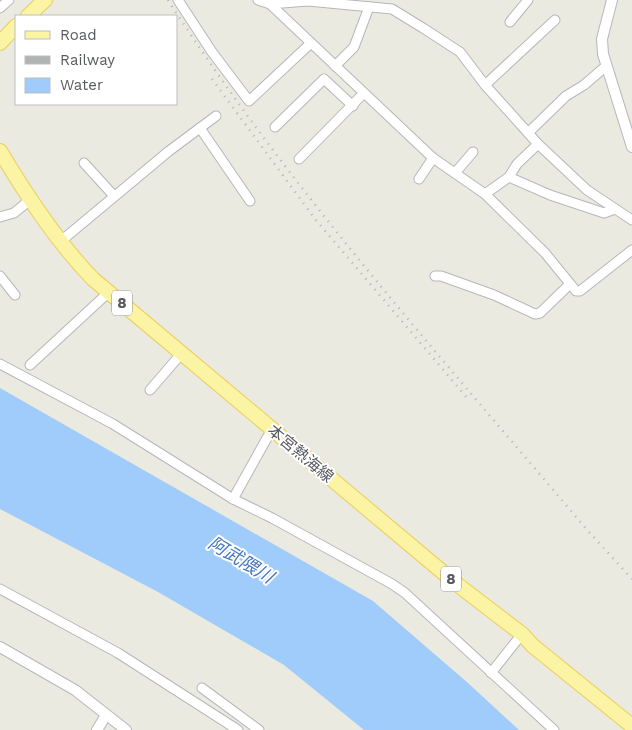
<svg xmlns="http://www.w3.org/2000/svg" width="632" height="730" viewBox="0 0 632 730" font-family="'Work Sans','Noto Sans JP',sans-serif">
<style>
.water{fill:#a0ccfb}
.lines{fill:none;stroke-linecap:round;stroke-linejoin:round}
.minor-casing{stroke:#b6b7bc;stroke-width:11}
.tertiary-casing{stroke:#b6b7bc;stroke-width:12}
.primary-casing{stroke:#ebce59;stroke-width:16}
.minor{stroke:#fff;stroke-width:9}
.tertiary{stroke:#fff;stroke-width:10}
.primary{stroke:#fbf4a4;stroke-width:14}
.rail{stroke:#b1b2b2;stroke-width:2.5;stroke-dasharray:1 6;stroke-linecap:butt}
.labels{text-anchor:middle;stroke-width:4;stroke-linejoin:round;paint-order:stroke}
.shield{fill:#fff;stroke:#8b8c90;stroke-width:1}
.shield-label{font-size:15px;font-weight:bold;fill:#595b60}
.street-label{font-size:16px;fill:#595b60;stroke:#fff}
.water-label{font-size:18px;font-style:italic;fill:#4475bd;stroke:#fff}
</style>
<rect width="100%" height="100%" fill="#ebeae0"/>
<polygon class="water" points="0,388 373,601 468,683 519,730 364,730 284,665 158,592 0,509"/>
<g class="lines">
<defs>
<g id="minor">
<polyline points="178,0 212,52 249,101 311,43"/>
<polyline points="258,0 270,4 433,158 485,194 545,253 576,291 580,291 632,250"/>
<polyline points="270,4 308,1 392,9 423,28 460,52 485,85 538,144 587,190 632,220"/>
<polyline points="0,8 9,0"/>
<polyline points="510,22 528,0"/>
<polyline points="335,66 354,47 369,7"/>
<polyline points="485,85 555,20"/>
<polyline points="275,127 324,79 353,106"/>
<polyline points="200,128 250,201"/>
<polyline points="529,132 566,96 584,85 605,67"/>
<polyline points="299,159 363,94"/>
<polyline points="84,163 114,196"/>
<polyline points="455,173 473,152"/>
<polyline points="509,177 550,195 604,213 615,209"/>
<polyline points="419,179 433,158"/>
<polyline points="485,194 509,177 517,164 538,144"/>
<polyline points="0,217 14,213 31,199"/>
<polyline points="61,241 169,151 216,116"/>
<polyline points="0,276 15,295"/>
<polyline points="435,276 441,276 494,295 535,314 540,313 570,284"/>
<polyline points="0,364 113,424 233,499 272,518 392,584 405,593 554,730"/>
<polyline points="30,365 109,292"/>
<polyline points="150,390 181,354"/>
<polyline points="233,499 272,429"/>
<polyline points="0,589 118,653 238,730"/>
<polyline points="491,673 522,634"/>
<polyline points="202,688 259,730"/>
</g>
<g id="tertiary">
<polyline points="612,0 602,39 603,54 632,147"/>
<polyline points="0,647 75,690 126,730"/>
<polyline points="97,730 106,715"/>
</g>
<g id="primary">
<polyline points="28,16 45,0"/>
<polyline points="0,43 16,26"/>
<path d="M 0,151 C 27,196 57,242 93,279 L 458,585 L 522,634 L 533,646 L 632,726"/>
</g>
</defs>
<use href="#minor" class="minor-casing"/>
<use href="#tertiary" class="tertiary-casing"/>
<use href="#primary" class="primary-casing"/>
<use href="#minor" class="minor"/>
<use href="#tertiary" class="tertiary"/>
<use href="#primary" class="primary"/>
<g class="rail">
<path d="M 168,0 C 290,190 442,358 588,531 L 632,579"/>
<polyline points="212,79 315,219 468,399"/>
</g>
</g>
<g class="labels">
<g class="shield">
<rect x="112" y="290.5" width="20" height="25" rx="4"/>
<rect x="441" y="566.5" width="20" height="25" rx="4"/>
</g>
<g class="shield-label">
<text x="122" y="308">8</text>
<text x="451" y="584">8</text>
</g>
<g class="street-label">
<text transform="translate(301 453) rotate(40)" y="6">本宮熱海線</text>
</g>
<g class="water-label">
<text transform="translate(241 560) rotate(31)" y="6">阿武隈川</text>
</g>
</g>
<rect x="15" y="15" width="162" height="90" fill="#ffffff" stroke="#bdbdbf"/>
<rect x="25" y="31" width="25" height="8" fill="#fbf4a4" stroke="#bdbdbf"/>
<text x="60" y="40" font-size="15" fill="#595b60">Road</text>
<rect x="25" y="56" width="25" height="8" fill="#b1b2b2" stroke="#bdbdbf"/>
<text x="60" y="65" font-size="15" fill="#595b60">Railway</text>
<rect x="25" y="78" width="25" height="15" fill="#a0ccfb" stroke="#bdbdbf"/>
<text x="60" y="90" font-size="15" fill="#595b60">Water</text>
</svg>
